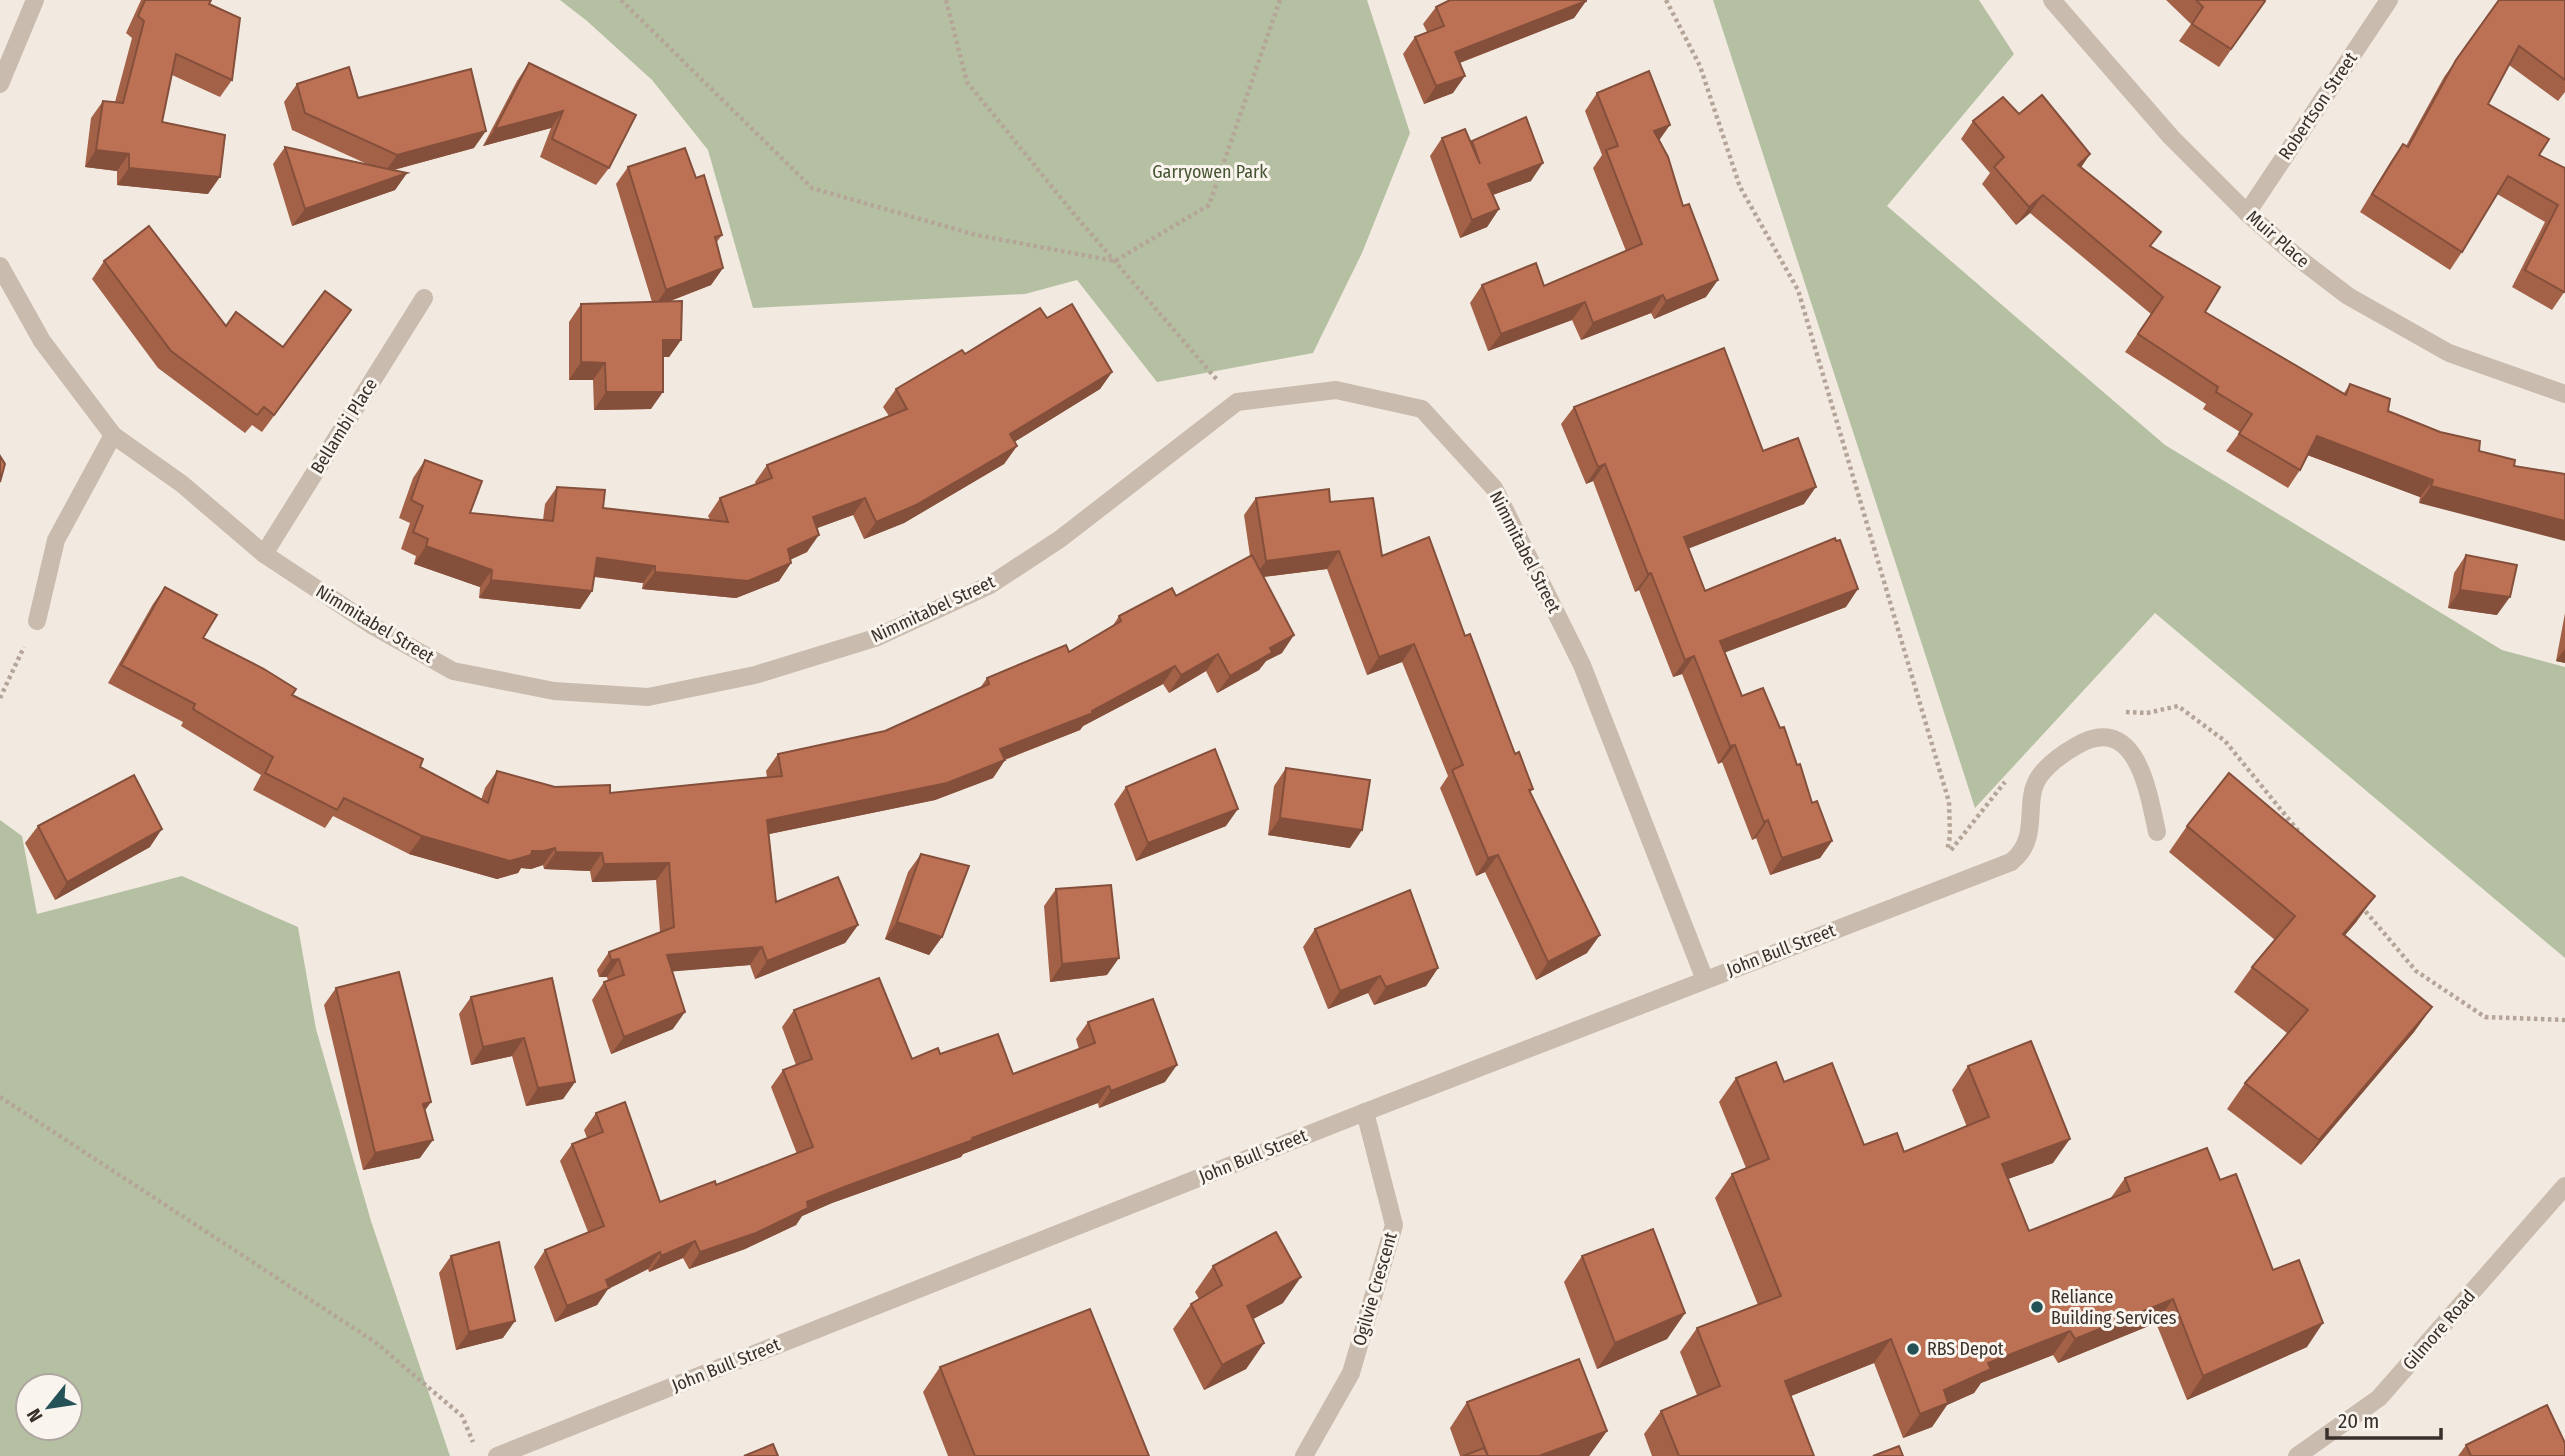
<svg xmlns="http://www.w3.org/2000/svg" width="2565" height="1456" viewBox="0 0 2565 1456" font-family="'Fira Sans Condensed',sans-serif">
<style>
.green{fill:#b5c0a2;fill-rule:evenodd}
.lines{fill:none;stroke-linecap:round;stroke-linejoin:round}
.path{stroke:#b5a598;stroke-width:4.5;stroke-dasharray:3.5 3.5;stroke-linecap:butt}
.service{stroke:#c9bbad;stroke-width:18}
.minor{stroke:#c9bbad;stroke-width:18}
.tertiary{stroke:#c9bbad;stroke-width:18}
.wall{fill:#a36148}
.shaded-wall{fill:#844f3b}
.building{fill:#bd7154;stroke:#844f3b;stroke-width:2}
.poi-dot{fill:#245257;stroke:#f9f4ed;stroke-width:2.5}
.labels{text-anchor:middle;stroke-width:6;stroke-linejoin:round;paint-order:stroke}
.street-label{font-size:18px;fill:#38302b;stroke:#f9f4ed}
.park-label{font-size:18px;fill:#465531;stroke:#f9f4ed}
.poi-label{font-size:18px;fill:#38302b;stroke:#f9f4ed;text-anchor:start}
</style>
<rect width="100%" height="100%" fill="#f2eae1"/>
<g class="green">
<polygon points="560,0 1367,0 1410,133 1362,253 1313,353 1157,382 1077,280 1025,294 753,308 708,150 652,80 587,21"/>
<polygon points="1713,0 1979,0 2014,54 1887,206 2165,445 2502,650 2565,667 2565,958 2155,613 1975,808"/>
<path d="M 0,820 L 22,836 L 37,914 L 182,876 L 298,927 L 316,1029 L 371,1221 L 450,1456 L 0,1456 ZM 28,1386 L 70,1386 L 70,1428 L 28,1428 Z"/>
</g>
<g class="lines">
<g class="path">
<polyline points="621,0 812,188 976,235 1115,261 1209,205 1280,0"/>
<polyline points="946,0 967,82 1074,214 1218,381"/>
<polyline points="1666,0 1700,66 1740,187 1798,290 1949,802 1950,836 1947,851"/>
<polyline points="0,698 24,647"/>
<polyline points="2126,712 2147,713 2178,706 2225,741 2304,838"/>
<polyline points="1951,850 2005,782"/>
<polyline points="2361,906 2416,971 2485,1017 2565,1020"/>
<polyline points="0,1097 375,1342 462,1416 473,1442"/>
</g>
<path class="service" d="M 2011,862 C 2042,838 2022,802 2039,777 C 2047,765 2064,753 2076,746 C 2136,711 2148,790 2157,832"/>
<g class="minor">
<polyline points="2052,0 2171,137 2247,213 2297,257 2348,296 2449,353 2565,394"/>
<polyline points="0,84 35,0"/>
<polyline points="2247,213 2389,0"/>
<polyline points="0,266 42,341 113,435 182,484 264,554 373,626 453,671 554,691 648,697 755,675 875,638 990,585 1060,539 1237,402 1336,390 1422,409 1494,488 1582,665 1705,980"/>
<polyline points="264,554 424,298"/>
<polyline points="37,621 56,540 113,435"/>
<polyline points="497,1456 1365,1112 2011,862"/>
<polyline points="1304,1456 1351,1373 1394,1225 1365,1112"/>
</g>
<polyline class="tertiary" points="2297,1456 2379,1398 2565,1186"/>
</g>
<g class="wall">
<polygon points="141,0 211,0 209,4 232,80 220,97 172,75 162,122 208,194 117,185 117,171 85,167 91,118 103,101 115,102 132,38 126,33"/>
<polygon points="2166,0 2263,0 2265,1 2219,67 2179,41 2191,24"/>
<polygon points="2499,0 2565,0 2565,92 2558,101 2509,65 2488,104 2539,155 2565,168 2565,291 2552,310 2512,287 2545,222 2497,194 2462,252 2450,270 2360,212 2391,161 2403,144 2406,146 2444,77"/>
<polygon points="1586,1 1574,18 1460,63 1453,93 1424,104 1403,54 1415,37 1427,32 1423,24 1436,7"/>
<polygon points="529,63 609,168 596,185 540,157 551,128 483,146 517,81"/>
<polygon points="297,84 358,98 474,148 394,170 407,173 395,190 292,226 273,164 285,147 367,164 292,130 284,102"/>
<polygon points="1597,93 1659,141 1706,297 1654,319 1651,313 1581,340 1572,320 1488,351 1470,303 1482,285 1544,286 1626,251 1593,168 1602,155 1585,111"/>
<polygon points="2019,114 2090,154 2081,167 2151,246 2205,312 2344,393 2350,384 2388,411 2440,432 2480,441 2419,503 2420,497 2307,455 2300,470 2288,488 2226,451 2240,432 2203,409 2206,404 2125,352 2151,314 2030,213 2016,225 1982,184 1990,173 1961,139 1973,121"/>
<polygon points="1442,138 1471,143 1472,141 1531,181 1493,195 1499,209 1487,227 1460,238 1430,156"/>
<polygon points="628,167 696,178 722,235 716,243 723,268 711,285 668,302 681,340 669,357 663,357 651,409 594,410 593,380 569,380 569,322 581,304 652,302 616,184"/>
<polygon points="104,261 226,326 283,347 339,328 262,432 252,425 245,433 158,368 92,279"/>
<polygon points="1047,318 1112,372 1100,389 1014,442 1017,446 1004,464 904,523 864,539 853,515 817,528 807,552 790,560 791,563 779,581 736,598 642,589 643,583 594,577 592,591 580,609 479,598 480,587 414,564 416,556 401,549 410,523 399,518 413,478 425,460 470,513 543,520 545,504 557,487 603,508 710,520 708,516 720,498 756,484 755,482 767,465 889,416 883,407 896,389 965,354"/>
<polygon points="1574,407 1763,451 1804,504 1689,548 1705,591 1846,607 1725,652 1742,696 1797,765 1812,803 1832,841 1820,858 1770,875 1756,838 1752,840 1722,762 1718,764 1682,674 1673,677 1639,590 1635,592 1593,481 1586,484 1561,424"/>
<polygon points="1256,498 1330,502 1382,556 1465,636 1515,754 1533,789 1530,793 1587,953 1536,980 1485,872 1476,876 1440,788 1448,776 1402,662 1367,675 1327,569 1263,577 1282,653 1266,661 1259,670 1217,693 1206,671 1169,693 1163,684 1083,726 1080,730 1005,760 993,778 935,800 769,834 776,902 858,925 845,943 755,979 750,965 672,971 673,1029 611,1054 592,1000 604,982 608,981 607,977 599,977 597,970 609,952 660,932 656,880 592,882 590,871 544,869 543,865 531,869 521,868 518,873 497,879 409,854 333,816 325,828 253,790 261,775 181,726 183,722 108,683 153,604 165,587 203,638 292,695 420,767 481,800 485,788 497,771 555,787 610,793 767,777 766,771 778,754 885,731 980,688 987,678 1069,652 1112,627 1119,616 1176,596 1250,556 1244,515"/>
<polygon points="2466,555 2497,615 2448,608 2454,573"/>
<polygon points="2565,613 2565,663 2556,661"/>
<polygon points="1286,768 1350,848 1268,835 1274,786"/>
<polygon points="1126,787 1226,826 1136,861 1114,804"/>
<polygon points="38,826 150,847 55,900 25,843"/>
<polygon points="2187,826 2357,921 2345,935 2432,1007 2414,1032 2301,1165 2227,1109 2245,1083 2287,1033 2234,992 2252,967 2275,940 2169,852"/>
<polygon points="921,854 942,937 929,955 885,939 908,872"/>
<polygon points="1056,889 1107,975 1050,982 1044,906"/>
<polygon points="1315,929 1438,968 1426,986 1374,1005 1368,993 1328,1009 1303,947"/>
<polygon points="552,978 575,1082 563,1099 526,1106 512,1056 471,1065 459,1014 471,997"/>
<polygon points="336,988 425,1111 420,1158 363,1170 324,1005"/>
<polygon points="794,1010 912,1059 940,1054 1013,1074 1079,1049 1076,1039 1088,1022 1165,1082 1099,1108 1098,1103 963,1154 961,1157 832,1203 802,1216 796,1225 745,1249 689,1269 683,1258 649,1272 648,1269 608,1289 597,1305 555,1322 534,1267 545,1250 588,1232 560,1161 572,1144 587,1138 584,1130 596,1113 660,1202 716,1185 797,1154 771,1087 783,1070 796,1065 782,1027"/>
<polygon points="1968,1066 2053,1163 2008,1179 2029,1231 2110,1199 2125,1178 2220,1180 2273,1270 2307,1347 2187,1400 2156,1323 2058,1363 2053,1355 1981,1383 1974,1393 1947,1405 1932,1427 1903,1438 1874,1363 1791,1396 1814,1456 1652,1456 1644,1434 1661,1411 1697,1395 1680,1352 1697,1328 1758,1305 1715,1198 1732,1174 1746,1168 1719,1102 1736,1078 1784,1082 1864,1145 1904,1152 1967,1127 1952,1090"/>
<polygon points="451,1256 503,1338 456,1350 439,1273"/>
<polygon points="1582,1256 1685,1313 1667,1339 1597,1369 1564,1282"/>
<polygon points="1213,1266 1283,1303 1253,1319 1264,1343 1246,1369 1204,1390 1173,1329 1191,1304 1199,1299 1195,1292"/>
<polygon points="940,1367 1149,1456 948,1456 923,1392"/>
<polygon points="1467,1402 1607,1431 1589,1456 1460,1456 1450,1428"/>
<polygon points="2466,1445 2565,1456 2458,1456"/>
</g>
<g class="shaded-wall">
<polygon points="1586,1 1574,18 1443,69 1455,52"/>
<polygon points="1465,76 1453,93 1424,104 1436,86"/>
<polygon points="563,111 551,128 483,146 495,129"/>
<polygon points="1670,125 1658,142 1654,131"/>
<polygon points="486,131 474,148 385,172 397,155"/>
<polygon points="96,150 129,154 117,171 85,167"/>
<polygon points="2090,154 2078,172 2078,165"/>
<polygon points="1543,163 1531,181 1476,201 1488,184"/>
<polygon points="129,168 220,177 208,194 117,185"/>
<polygon points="407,173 395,190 292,226 305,209"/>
<polygon points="2043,195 2030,213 2016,225 2029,207"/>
<polygon points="1499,209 1487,227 1460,238 1472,220"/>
<polygon points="723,268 711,285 654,307 666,290"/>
<polygon points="1718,280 1706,297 1654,319 1666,301"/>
<polygon points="1663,295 1651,313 1581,340 1593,323"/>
<polygon points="1585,302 1572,320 1488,351 1501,334"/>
<polygon points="663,340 681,340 669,357 651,357"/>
<polygon points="581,362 605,363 593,380 569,380"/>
<polygon points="1112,372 1100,389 998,452 1010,434"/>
<polygon points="606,392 663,392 651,409 594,410"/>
<polygon points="2317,436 2433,480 2420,497 2305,454"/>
<polygon points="1017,446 1004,464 904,523 864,539 876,522"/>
<polygon points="1605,464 1593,481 1586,484 1598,467"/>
<polygon points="2431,486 2565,521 2565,541 2419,503"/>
<polygon points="1816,487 1804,504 1672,555 1684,537"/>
<polygon points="865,498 853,515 801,534 813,517"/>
<polygon points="819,535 807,552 776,566 788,549"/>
<polygon points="426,546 492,570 480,587 414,564"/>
<polygon points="1339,551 1327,569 1253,578 1266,561"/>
<polygon points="597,558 655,566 643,583 584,575"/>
<polygon points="791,563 779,581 736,598 642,589 655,572"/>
<polygon points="1651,573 1639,590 1635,592 1648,574"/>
<polygon points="491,580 592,591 580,609 479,598"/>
<polygon points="1858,589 1846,607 1708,659 1720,641"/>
<polygon points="2460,590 2510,597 2497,615 2448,608"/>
<polygon points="1294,635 1282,653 1266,661 1259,670 1217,693 1230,676 1270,648"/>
<polygon points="1414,644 1402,662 1367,675 1379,657"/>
<polygon points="2565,649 2565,663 2556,661"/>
<polygon points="1218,654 1206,671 1169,693 1181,675"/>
<polygon points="1694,656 1682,674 1673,677 1685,660"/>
<polygon points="1175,666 1163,684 1083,726 1080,730 988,766 1000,749 1092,711"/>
<polygon points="1735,745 1722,762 1718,764 1730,746"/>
<polygon points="1005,760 993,778 935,800 755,837 767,820"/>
<polygon points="1238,809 1226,826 1136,861 1148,843"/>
<polygon points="1280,818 1362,830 1350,848 1268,835"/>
<polygon points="1768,820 1756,838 1752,840 1764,822"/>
<polygon points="162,829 150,847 55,900 67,882"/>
<polygon points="422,836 532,851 555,848 543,865 531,869 521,868 518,873 497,879 409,854"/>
<polygon points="1832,841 1820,858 1770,875 1782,858"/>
<polygon points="556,852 602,853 590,871 544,869"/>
<polygon points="1498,855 1485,872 1476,876 1488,858"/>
<polygon points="669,863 656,880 592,882 604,864"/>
<polygon points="2375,896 2357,921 2325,959 2343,934"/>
<polygon points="897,922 942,937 929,955 885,939"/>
<polygon points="858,925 845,943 755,979 767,961"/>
<polygon points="1600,935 1587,953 1536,980 1548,962"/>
<polygon points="762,947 750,965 655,973 667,955"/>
<polygon points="1119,958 1107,975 1050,982 1062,964"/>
<polygon points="619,959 607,977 599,977 611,960"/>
<polygon points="1438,968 1426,986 1374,1005 1386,987"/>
<polygon points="1380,976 1368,993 1328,1009 1340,991"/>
<polygon points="2432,1007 2414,1032 2301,1165 2319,1140"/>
<polygon points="685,1012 673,1029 611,1054 624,1037"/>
<polygon points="524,1038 512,1056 471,1065 483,1047"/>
<polygon points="1177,1065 1165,1082 1099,1108 1111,1091"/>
<polygon points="575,1082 563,1099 526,1106 538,1088"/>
<polygon points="1109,1086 1098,1103 963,1154 961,1157 832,1203 802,1216 796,1225 745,1249 689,1269 700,1252 807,1202"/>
<polygon points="431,1102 419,1119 423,1104"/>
<polygon points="2070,1139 2053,1163 1985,1187 2002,1164"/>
<polygon points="433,1140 420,1158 363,1170 375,1153"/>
<polygon points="695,1241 683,1258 649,1272 661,1256"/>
<polygon points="660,1252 648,1269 608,1289 597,1305 555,1322 567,1306 606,1280"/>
<polygon points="1301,1277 1283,1303 1229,1332 1247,1306"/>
<polygon points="2173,1299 2156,1323 2058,1363 2075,1339"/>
<polygon points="1685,1313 1667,1339 1597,1369 1615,1343"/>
<polygon points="515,1321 503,1338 456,1350 469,1332"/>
<polygon points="2323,1323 2307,1347 2187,1400 2203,1376"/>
<polygon points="2070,1331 2053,1355 1981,1383 1974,1393 1947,1405 1932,1427 1903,1438 1920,1414 1944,1390 1988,1363"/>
<polygon points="1891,1339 1874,1363 1768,1405 1785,1381"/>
<polygon points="1264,1343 1246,1369 1204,1390 1222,1365"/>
<polygon points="1607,1431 1589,1456 1539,1456"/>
</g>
<g class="building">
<polygon points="145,0 211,0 209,4 240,18 232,80 176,54 162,122 225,135 220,177 129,168 129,154 96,150 103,101 123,103 144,21 138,16"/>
<polygon points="1450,0 1586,0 1586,1 1455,52 1465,76 1436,86 1415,37 1444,26 1436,7"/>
<polygon points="2196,0 2263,0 2265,1 2231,49 2192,24 2203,7"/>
<polygon points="2499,0 2565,0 2565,80 2519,46 2488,104 2549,139 2539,155 2565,168 2565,291 2564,292 2525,270 2558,205 2508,176 2462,252 2372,194 2403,144 2408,147 2456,60"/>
<polygon points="529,63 636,115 609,168 552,139 563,111 495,129"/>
<polygon points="349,67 358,98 471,69 486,131 397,155 305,113 297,84"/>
<polygon points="1649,71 1670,125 1654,131 1668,157 1683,206 1689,204 1718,280 1666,301 1663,295 1593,323 1585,302 1501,334 1482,285 1536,263 1544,286 1642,244 1606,150 1618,146 1597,93"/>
<polygon points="2042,95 2090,154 2078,165 2161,232 2150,246 2220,287 2205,312 2346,395 2350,384 2390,399 2388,411 2440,432 2480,441 2479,451 2515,460 2514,466 2565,474 2565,521 2431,486 2433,480 2317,436 2300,470 2239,434 2252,414 2216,392 2218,387 2138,334 2163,297 2043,195 2029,207 1994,167 2004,157 1973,121 2003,97 2019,114"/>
<polygon points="1526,117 1543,163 1488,184 1499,209 1472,220 1442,138 1465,129 1480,164 1472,141"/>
<polygon points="285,147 407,173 305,209"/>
<polygon points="685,148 696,178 704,175 722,235 715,237 723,268 666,290 628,167"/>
<polygon points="149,226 226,326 236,312 283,347 325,291 351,310 274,415 264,407 257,415 171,351 104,261"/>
<polygon points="682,301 681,340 663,340 663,392 606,392 605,363 581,362 581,304"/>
<polygon points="1072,304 1112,372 1010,434 1017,446 916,505 876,522 865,498 813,517 819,535 788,549 791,563 748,581 655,572 655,566 597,558 592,591 491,580 492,570 426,546 428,539 413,532 423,506 411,500 425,460 482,481 470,513 553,521 557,487 605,490 603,508 728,522 720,498 772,478 767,465 907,409 896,389 962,350 965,354 1040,308 1047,318"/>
<polygon points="1724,348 1763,451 1798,438 1816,487 1684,537 1705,591 1835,538 1836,541 1840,540 1858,589 1720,641 1742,696 1763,688 1780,728 1784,727 1797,765 1800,764 1812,803 1817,801 1832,841 1782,858 1768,820 1764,822 1735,745 1730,746 1694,656 1685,660 1651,573 1648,574 1605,464 1598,467 1574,407"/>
<polygon points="0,456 5,464 0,482"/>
<polygon points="1329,489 1330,502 1373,498 1382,556 1429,537 1465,636 1470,634 1515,754 1519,752 1533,789 1529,790 1600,935 1548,962 1498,855 1488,858 1452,770 1463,765 1414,644 1379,657 1339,551 1266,561 1256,498"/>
<polygon points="1252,555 1294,635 1270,648 1272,653 1230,676 1218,654 1181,675 1175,666 1092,711 1093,713 1000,749 1005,760 947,783 767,820 776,902 838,877 858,925 767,961 762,947 667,955 685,1012 624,1037 604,982 624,975 619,959 611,960 609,952 674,927 669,863 604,864 602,853 556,852 555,848 544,851 532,851 531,855 510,861 422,836 344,798 337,810 265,773 273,757 193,709 195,704 121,665 165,587 217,615 203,638 264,669 296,689 292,695 423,759 420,767 488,803 497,771 555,787 610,785 610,793 782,776 778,754 885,731 989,684 987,678 1066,645 1069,652 1121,621 1119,616 1172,588 1176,596"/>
<polygon points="2466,555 2517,565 2510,597 2460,590"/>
<polygon points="1215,749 1238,809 1148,843 1126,787"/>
<polygon points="1286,768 1370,780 1362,830 1280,818"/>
<polygon points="2229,773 2375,896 2343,934 2432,1007 2319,1140 2245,1083 2308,1010 2252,967 2295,916 2187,826"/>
<polygon points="134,775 162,829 67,882 38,826"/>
<polygon points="921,854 969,866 942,937 897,922"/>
<polygon points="1111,885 1119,958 1062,964 1056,889"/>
<polygon points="1410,890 1438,968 1386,987 1380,976 1340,991 1315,929"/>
<polygon points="399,972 431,1102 423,1104 433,1140 375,1153 336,988"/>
<polygon points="552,978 575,1082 538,1088 524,1038 483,1047 471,997"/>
<polygon points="879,978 912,1059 938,1048 940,1054 998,1034 1013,1074 1095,1043 1088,1022 1153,999 1177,1065 1111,1091 1109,1086 972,1138 973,1140 844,1187 807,1202 808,1208 756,1233 700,1252 695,1241 661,1256 660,1252 606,1280 609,1288 567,1306 545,1250 604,1226 572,1144 603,1132 596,1113 625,1102 660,1202 715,1181 716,1185 813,1147 783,1070 812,1059 794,1010"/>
<polygon points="2031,1041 2070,1139 2002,1164 2029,1231 2130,1191 2125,1178 2207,1148 2220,1180 2236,1174 2273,1270 2299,1260 2323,1323 2203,1376 2173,1299 2075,1339 2070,1331 1988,1363 1991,1369 1944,1390 1948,1403 1920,1414 1891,1339 1785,1381 1814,1456 1679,1456 1661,1411 1720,1386 1697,1328 1781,1296 1732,1174 1769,1159 1736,1078 1776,1062 1784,1082 1832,1063 1864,1145 1897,1133 1904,1152 1989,1117 1968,1066"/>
<polygon points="1653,1229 1685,1313 1615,1343 1582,1256"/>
<polygon points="1276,1232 1301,1277 1247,1306 1264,1343 1222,1365 1191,1304 1222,1285 1213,1266"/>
<polygon points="499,1242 515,1321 469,1332 451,1256"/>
<polygon points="1090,1309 1149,1456 975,1456 940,1367"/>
<polygon points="1579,1359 1607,1431 1539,1456 1488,1456 1467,1402"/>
<polygon points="2547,1405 2565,1443 2565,1456 2471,1456 2466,1445"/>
<polygon points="773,1444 778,1456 744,1456"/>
<polygon points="1899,1446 1903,1456 1873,1456"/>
<polygon points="1484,1448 1488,1456 1463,1456"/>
</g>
<g class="poi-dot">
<circle cx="2037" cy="1307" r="7"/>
<circle cx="1913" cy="1349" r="7"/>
</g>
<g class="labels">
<g class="street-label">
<text transform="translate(2318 106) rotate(-56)" y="6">Robertson Street</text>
<text transform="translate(2278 239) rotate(41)" y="6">Muir Place</text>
<text transform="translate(344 426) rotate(-58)" y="6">Bellambi Place</text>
<text transform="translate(1525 552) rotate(63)" y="6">Nimmitabel Street</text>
<text transform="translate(933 609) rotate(-25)" y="6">Nimmitabel Street</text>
<text transform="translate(375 624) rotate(31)" y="6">Nimmitabel Street</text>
<text transform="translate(1781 950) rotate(-21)" y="6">John Bull Street</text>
<text transform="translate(1253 1156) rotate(-22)" y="6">John Bull Street</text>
<text transform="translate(1375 1289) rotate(-74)" y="6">Ogilvie Crescent</text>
<text transform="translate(2439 1330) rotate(-49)" y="6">Gilmore Road</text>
<text transform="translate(726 1365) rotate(-22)" y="6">John Bull Street</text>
</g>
<g class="park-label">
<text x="1210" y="178">Garryowen Park</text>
</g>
<g class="poi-label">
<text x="2051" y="1303">Reliance<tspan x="2051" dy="21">Building Services</tspan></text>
<text x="1927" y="1355">RBS Depot</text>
</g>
</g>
<g transform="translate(49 1407) rotate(240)"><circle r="33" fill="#f9f4ed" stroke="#aca69f" stroke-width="2"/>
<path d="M0-5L12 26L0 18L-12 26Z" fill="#245257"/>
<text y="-10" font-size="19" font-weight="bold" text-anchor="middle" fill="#38302b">N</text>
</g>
<path d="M2327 1428v10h114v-10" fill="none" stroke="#38302b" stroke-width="3.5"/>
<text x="2338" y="1428" font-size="21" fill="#38302b" stroke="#f9f4ed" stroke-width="5" paint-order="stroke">20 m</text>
</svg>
